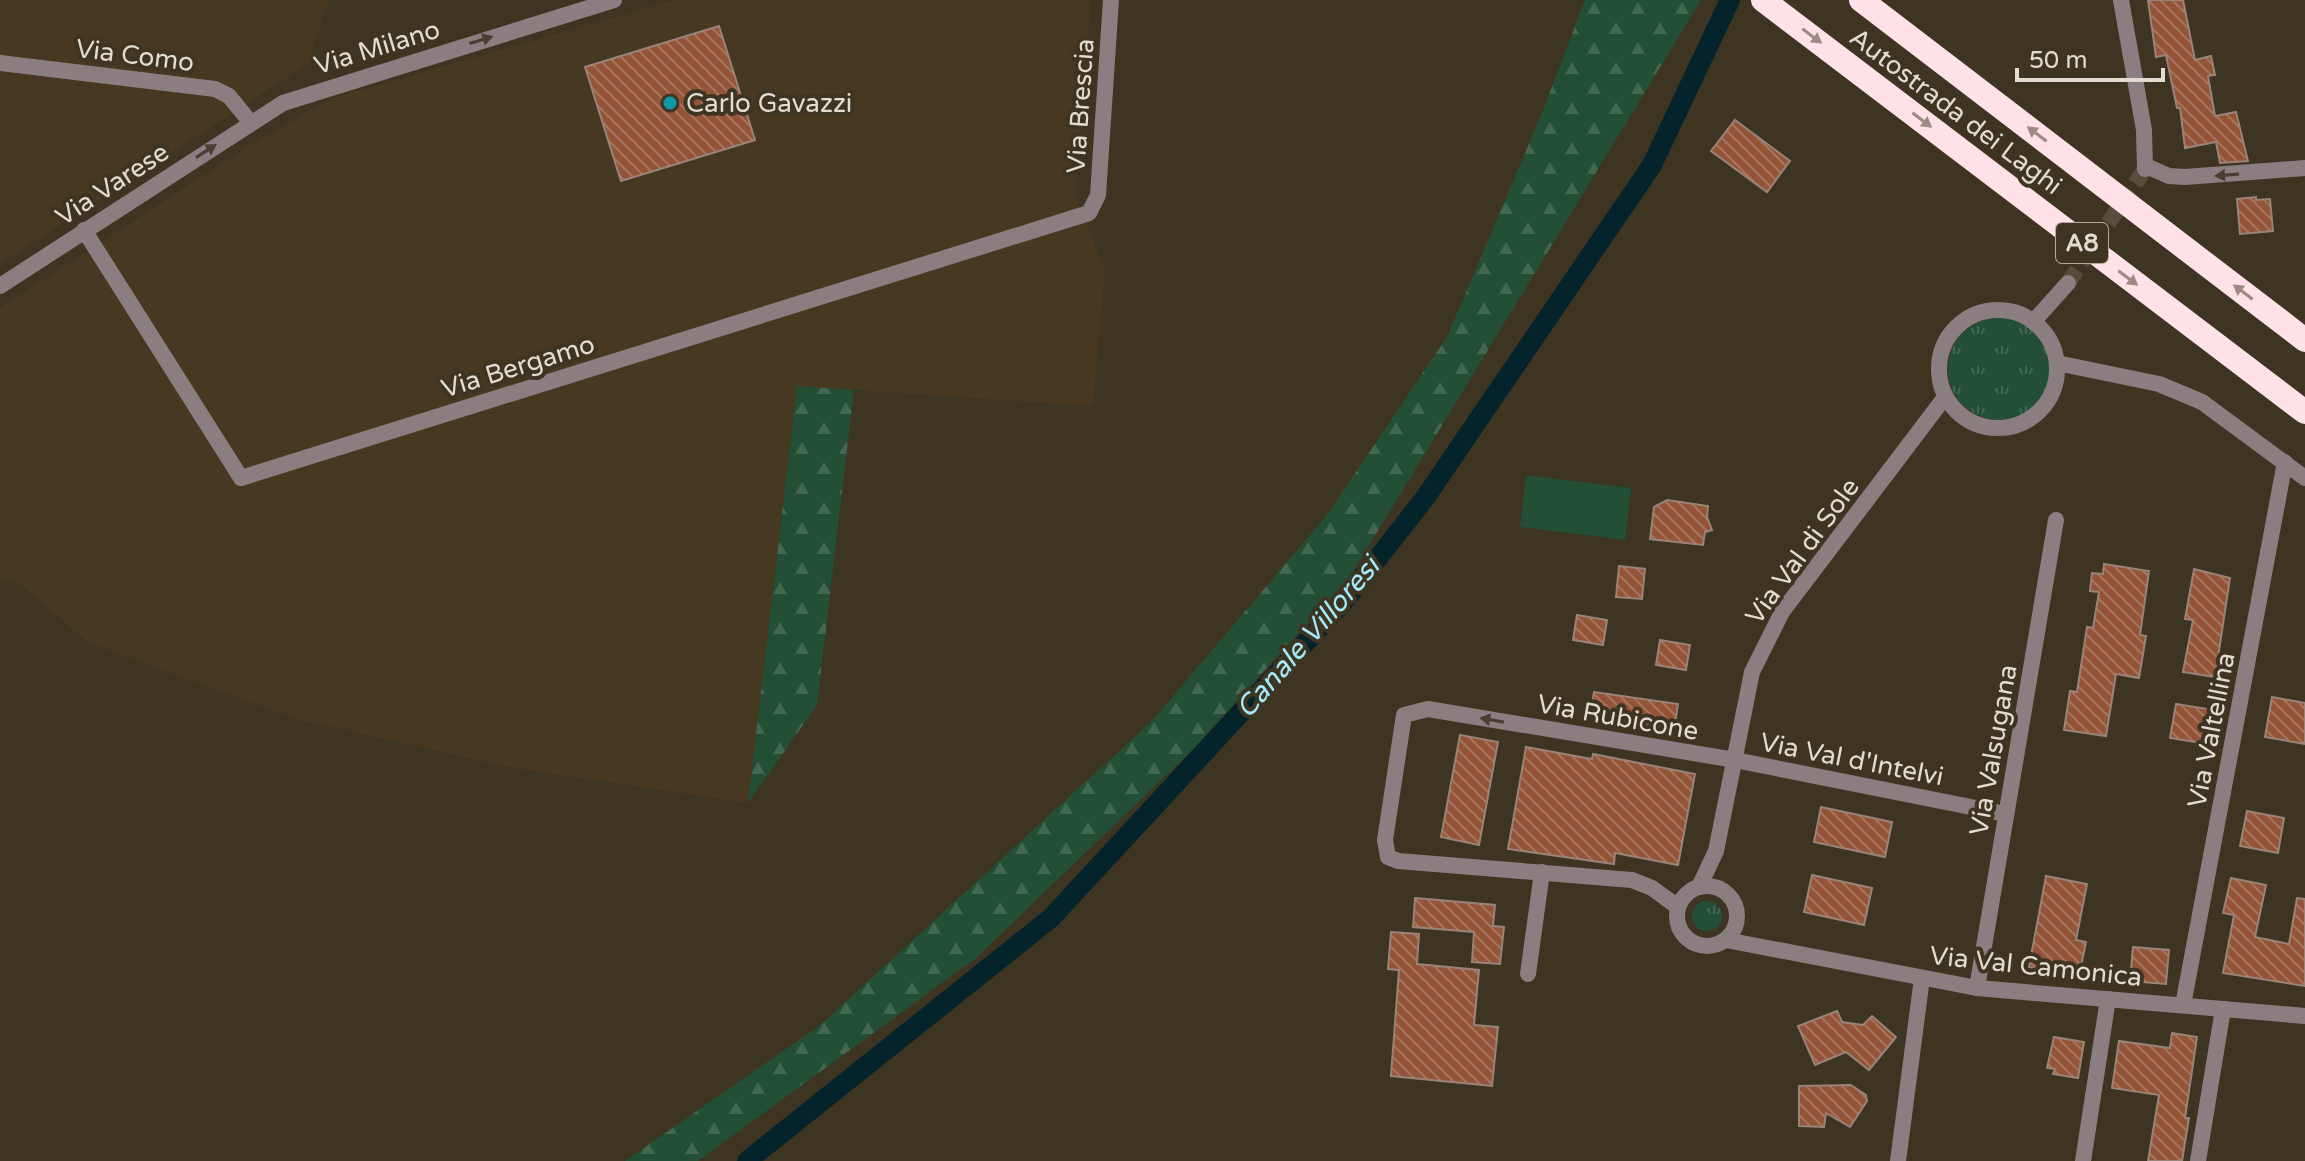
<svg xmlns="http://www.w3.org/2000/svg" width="2305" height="1161" viewBox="0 0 2305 1161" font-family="'Varela Round',sans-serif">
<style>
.built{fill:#473921}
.grass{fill:url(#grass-tufts)}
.forest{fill:url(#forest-firs)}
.pitch{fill:#224f36}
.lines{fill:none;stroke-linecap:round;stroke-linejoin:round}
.canal{stroke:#04232a;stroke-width:20}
.building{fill:url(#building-back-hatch);stroke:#9a8378;stroke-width:2}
.minor-tunnel{stroke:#574d3c;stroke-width:16;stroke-dasharray:16 8;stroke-linecap:butt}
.minor{stroke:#8a7e80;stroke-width:16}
.tertiary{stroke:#8a7e80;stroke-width:16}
.motorway{stroke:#ffe2e7;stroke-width:24}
.oneway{fill:#9e8b84}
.oneway2{fill:#493f30}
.culture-dot{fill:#0f9aa8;stroke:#3e3422;stroke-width:3}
.labels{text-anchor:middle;stroke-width:8;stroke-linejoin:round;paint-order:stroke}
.shield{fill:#3e3422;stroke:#b1aa9c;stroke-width:2}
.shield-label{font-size:24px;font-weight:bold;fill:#e2dcd1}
.street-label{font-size:26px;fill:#e2dcd1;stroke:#3e3422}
.poi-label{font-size:26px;fill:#e2dcd1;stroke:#3e3422;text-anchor:start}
.water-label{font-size:28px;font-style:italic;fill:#a3eafb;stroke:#3e3422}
</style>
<defs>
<pattern id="grass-tufts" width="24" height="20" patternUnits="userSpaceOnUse" patternTransform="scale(2)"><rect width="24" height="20" fill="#224f36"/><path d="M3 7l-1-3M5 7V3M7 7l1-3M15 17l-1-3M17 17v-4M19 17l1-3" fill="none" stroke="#426852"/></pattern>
<pattern id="forest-firs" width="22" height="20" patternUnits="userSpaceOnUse" patternTransform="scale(2)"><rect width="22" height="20" fill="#224f36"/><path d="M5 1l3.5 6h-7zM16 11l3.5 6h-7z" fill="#426852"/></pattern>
<pattern id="building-back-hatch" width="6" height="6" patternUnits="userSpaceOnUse" patternTransform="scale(2)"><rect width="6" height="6" fill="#935438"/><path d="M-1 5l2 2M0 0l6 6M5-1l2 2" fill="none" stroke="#a7745d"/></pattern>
</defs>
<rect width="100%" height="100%" fill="#3e3422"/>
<g class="built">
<polygon points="0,0 329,0 308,64 0,264"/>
<polygon points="674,0 1091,0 1075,196 1105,270 1093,406 797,386 748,803 514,768 296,719 89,643 13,578 0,583 0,308 250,145 333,98"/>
</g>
<g class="grass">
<circle cx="1999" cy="369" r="51"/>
<circle cx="1707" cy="916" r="15"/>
</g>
<g class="forest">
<polygon points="1585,0 1701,0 1351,575 1192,750 976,958 698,1161 625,1161 819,1026 1151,722 1327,515 1447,337 1542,113"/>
<polygon points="797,386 854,390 817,705 748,803"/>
</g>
<polygon class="pitch" points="1526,475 1631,488 1625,540 1520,527"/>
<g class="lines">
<polyline class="canal" points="747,1161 1051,918 1345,600 1425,498 1652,165 1730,0"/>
</g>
<g class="building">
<polygon points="2148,0 2183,0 2195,60 2211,56 2215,75 2208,76 2215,116 2236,112 2248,161 2220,163 2216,142 2185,148 2180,108 2177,108 2166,55 2156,57"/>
<polygon points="719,26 755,140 621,181 585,67"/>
<polygon points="1735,120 1790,161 1767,192 1711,151"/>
<polygon points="2256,197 2256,200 2270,199 2273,231 2240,234 2237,199"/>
<polygon points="1667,500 1708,506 1707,517 1712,530 1705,532 1703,545 1650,539 1654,507"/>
<polygon points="2104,564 2149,571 2140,635 2146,636 2139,678 2116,674 2106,736 2064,730 2070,691 2077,692 2087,627 2093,628 2099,592 2090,591 2092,573 2103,574"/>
<polygon points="1619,566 1645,569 1642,599 1616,597"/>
<polygon points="2194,569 2230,578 2215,677 2183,672 2193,620 2185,619"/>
<polygon points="1577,615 1607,620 1603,645 1573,640"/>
<polygon points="1660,640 1690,645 1686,670 1656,665"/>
<polygon points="1594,692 1678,704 1674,730 1590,717"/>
<polygon points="2272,697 2305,703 2305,744 2265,737"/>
<polygon points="2176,704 2214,710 2208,744 2170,738"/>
<polygon points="1460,735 1498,742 1479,845 1441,837"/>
<polygon points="1526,747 1592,759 1593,754 1695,774 1678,865 1615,853 1614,864 1508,849"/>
<polygon points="1821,807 1892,822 1885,857 1814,842"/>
<polygon points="2247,811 2284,818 2278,853 2240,846"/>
<polygon points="1812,875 1872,888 1864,925 1804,912"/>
<polygon points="2046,876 2087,884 2076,940 2086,942 2079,976 2029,967"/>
<polygon points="2231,878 2266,885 2255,937 2289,944 2297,898 2305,899 2305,986 2223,973 2234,915 2223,913"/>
<polygon points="1415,898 1495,905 1493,926 1504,927 1500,964 1472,962 1474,932 1413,927"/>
<polygon points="1391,932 1419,934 1417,964 1479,970 1474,1025 1498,1027 1492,1086 1391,1076 1399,970 1388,969"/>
<polygon points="2133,947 2169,950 2166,984 2130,981"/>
<polygon points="1837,1011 1842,1022 1863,1025 1872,1016 1896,1037 1869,1070 1846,1052 1815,1065 1798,1026"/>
<polygon points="2172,1033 2197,1037 2185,1118 2189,1118 2182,1161 2148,1161 2159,1095 2112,1088 2119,1041 2170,1048"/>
<polygon points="2054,1037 2084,1042 2078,1078 2053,1074 2055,1069 2047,1068"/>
<polygon points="1851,1085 1866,1095 1867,1101 1850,1127 1826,1113 1824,1127 1799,1126 1799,1086"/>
</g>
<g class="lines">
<polyline class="minor-tunnel" points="2068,283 2145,169"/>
<g class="minor">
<polyline points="2121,0 2144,130 2145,169"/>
<polyline points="0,63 215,89 229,96 251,123"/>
<polyline points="2146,166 2169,176 2185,177 2305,168"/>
<polyline points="84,230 241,478 1089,213 1098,195 1111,0"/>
<circle cx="1998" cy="369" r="59"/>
<polyline points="2034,321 2068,283"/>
<polyline points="2057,363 2159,384 2202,402 2305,478"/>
<circle cx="1707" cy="916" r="30"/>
<polyline points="1699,887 1716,851 1752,672 1782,612 1945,397"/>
<polyline points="1678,907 1652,888 1632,880 1398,861 1388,857 1385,840 1404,715 1428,709 1735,760 2006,814"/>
<polyline points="1726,940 1977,988 2305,1016"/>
<polyline points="1528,974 1542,872"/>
<polyline points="1977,988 2056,520"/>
<polyline points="2183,1005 2285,462"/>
<polyline points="1898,1161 1922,978"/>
<polyline points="2083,1161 2108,999"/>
<polyline points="2198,1161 2223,1009"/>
</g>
<polyline class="tertiary" points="0,286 283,103 614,0"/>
<g class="motorway">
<polyline points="1763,0 2305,412"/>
<polyline points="1861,0 2305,340"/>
</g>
</g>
<defs><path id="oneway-solid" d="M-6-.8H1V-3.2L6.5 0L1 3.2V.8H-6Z" transform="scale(2)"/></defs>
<g class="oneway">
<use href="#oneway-solid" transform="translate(1812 36) rotate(37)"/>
<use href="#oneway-solid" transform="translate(1922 120) rotate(37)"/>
<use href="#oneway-solid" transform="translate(2037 134) rotate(-143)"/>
<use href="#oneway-solid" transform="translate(2128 278) rotate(37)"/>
<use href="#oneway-solid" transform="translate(2243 292) rotate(-143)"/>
</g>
<g class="oneway2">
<use href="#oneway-solid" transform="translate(481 40) rotate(-17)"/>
<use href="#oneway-solid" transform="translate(206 151) rotate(-33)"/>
<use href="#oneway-solid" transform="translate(2227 175) rotate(176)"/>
<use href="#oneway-solid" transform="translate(1492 720) rotate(-170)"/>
</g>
<circle class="culture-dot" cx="670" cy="103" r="8"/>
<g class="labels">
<rect class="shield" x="2056" y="223" width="52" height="40" rx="6"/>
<g class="shield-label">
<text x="2082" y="251">A8</text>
</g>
<g class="street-label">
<text transform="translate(377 47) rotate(-17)" y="9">Via Milano</text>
<text transform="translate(135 55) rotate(7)" y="9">Via Como</text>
<text transform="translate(1080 106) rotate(-86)" y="9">Via Brescia</text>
<text transform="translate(1956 111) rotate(37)" y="9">Autostrada dei Laghi</text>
<text transform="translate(112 184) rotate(-33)" y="9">Via Varese</text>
<text transform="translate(518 366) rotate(-17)" y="9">Via Bergamo</text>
<text transform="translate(1802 551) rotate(-54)" y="9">Via Val di Sole</text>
<text transform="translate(1618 717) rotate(10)" y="9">Via Rubicone</text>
<text transform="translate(2211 730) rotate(-79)" y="9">Via Valtellina</text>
<text transform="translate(1993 750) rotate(-80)" y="9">Via Valsugana</text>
<text transform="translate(1852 759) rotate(11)" y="9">Via Val d'Intelvi</text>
<text transform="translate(2036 966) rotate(6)" y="9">Via Val Camonica</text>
</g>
<g class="poi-label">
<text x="686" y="112">Carlo Gavazzi</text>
</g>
<g class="water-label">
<text transform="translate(1307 637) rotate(-49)" y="10">Canale Villoresi</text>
</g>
</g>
<path d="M2017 68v12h146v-12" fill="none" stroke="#e2dcd1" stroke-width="4"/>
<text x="2029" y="68" font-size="24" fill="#e2dcd1" stroke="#3e3422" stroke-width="6" paint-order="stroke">50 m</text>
</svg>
